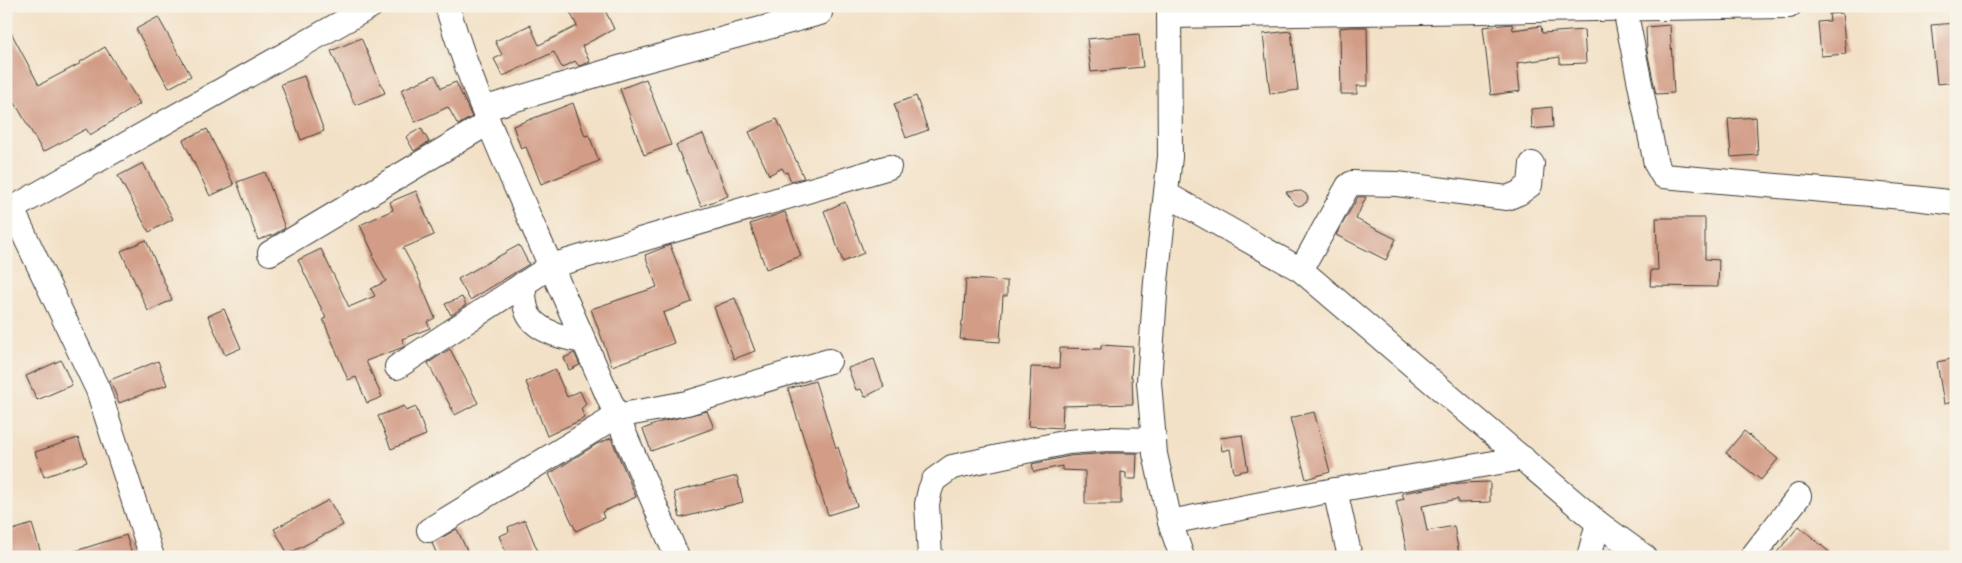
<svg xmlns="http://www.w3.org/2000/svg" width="1962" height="563" viewBox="0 0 1962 563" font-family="'Playpen Sans',sans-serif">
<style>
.building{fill:#d29c86}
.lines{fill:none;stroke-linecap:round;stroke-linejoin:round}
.minor-casing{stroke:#3c3a36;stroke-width:26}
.minor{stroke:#fff;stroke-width:24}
</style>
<rect width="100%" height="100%" fill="#f7f3e8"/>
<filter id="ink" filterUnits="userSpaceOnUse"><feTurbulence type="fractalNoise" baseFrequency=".02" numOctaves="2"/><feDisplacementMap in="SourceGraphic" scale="10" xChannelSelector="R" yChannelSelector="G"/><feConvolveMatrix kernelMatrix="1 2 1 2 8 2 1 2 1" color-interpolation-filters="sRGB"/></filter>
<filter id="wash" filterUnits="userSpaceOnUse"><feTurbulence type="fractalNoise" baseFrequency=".0096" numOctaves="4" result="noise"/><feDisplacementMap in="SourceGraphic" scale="20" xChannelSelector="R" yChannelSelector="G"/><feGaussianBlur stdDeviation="1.12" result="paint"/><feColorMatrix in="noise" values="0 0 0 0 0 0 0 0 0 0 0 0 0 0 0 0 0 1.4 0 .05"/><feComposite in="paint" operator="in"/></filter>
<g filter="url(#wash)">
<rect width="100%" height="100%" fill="#f3e1c7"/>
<g id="blocks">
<g class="building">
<polygon points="576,6 603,6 614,29 582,46 590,62 579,66 575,61 562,68 554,52 503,76 494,59 502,55 495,41 530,25 539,45 577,26 569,10"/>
<polygon points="1842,13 1846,54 1821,56 1818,22 1830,21 1829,14"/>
<polygon points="158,17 191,76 169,88 136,29"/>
<polygon points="6,23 39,85 81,63 80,62 105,47 140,104 90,135 86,129 43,152 6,87"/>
<polygon points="1956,23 1956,82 1937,84 1931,25"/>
<polygon points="1512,24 1513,30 1541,26 1542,33 1584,30 1586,63 1560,64 1560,57 1517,63 1520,91 1491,95 1483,27"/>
<polygon points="1670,25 1674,93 1656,94 1647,51 1646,27"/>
<polygon points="1350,27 1367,27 1368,86 1357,86 1357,94 1341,94 1340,28"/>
<polygon points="1291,31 1298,90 1270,94 1263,34"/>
<polygon points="1139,34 1143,67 1091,72 1087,39"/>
<polygon points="361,38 385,93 355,105 331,51"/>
<polygon points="435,75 441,88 456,82 472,117 458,125 448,107 415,122 401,90"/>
<polygon points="304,76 324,131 301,140 281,84"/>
<polygon points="646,79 671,145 644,155 620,89"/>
<polygon points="916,96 928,130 906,138 894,104"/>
<polygon points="573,103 585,136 589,135 599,161 541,184 526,147 521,149 513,126"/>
<polygon points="1552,107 1553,127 1532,129 1531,109"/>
<polygon points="1756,117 1758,155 1731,157 1728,119"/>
<polygon points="777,119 804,178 791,181 787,172 785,173 782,168 769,175 749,132"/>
<polygon points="421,128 429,142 414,151 406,137"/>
<polygon points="207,129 234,185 210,196 183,140"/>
<polygon points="703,134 728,196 701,206 676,145"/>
<polygon points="143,163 173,219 149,232 118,176"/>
<polygon points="265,172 285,228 273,235 258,240 237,182"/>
<polygon points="416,191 434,235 403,248 416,272 435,318 427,322 430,328 402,339 405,346 401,348 366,361 382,397 367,403 356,377 348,380 323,319 326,318 298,260 321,249 349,307 375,296 371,289 386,281 372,256 374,255 360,225 393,210 390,202"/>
<polygon points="1301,191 1306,194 1308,198 1306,203 1299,206 1295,204 1286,192"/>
<polygon points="1358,197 1366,197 1356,219 1396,239 1386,260 1336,235"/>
<polygon points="845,202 864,253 843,262 824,211"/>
<polygon points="785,212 801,256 766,269 750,224"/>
<polygon points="1656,218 1705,218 1705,259 1719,260 1718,287 1650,286 1651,270 1658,270"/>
<polygon points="146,240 172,300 148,311 121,251"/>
<polygon points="519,245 529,264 470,300 458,279"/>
<polygon points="670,245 692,302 663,313 674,343 612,366 591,309 657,287 645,255"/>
<polygon points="966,279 1007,281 1007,296 1003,296 1000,342 960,339 962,321 963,321"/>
<polygon points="462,297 466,305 451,315 445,304"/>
<polygon points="735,298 755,351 734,359 714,307"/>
<polygon points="224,309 241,348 225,355 208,316"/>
<polygon points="1101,345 1133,347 1131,377 1132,377 1133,404 1063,406 1062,428 1028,426 1031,367 1059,368 1060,348 1101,349"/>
<polygon points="450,349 478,403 455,415 428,363"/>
<polygon points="574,353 580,365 569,370 564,358"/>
<polygon points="1956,358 1956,401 1944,404 1937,362"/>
<polygon points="874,359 884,387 865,397 861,389 856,390 848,368"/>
<polygon points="61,360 72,385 37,400 26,376"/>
<polygon points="158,361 167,385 119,403 110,380"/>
<polygon points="555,369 567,397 580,391 586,404 581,409 585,418 547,436 526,382"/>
<polygon points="815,381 836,448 838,447 857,506 828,515 788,389"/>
<polygon points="404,406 406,411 416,407 426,435 391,449 378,416"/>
<polygon points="707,411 714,428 651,451 643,429 664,421"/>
<polygon points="1314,412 1330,472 1306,479 1290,418"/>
<polygon points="1744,431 1778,459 1761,480 1726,453"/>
<polygon points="1242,435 1248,470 1234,473 1230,449 1222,451 1220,438"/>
<polygon points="78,438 87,462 44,477 35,452"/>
<polygon points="611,438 636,497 602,512 604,518 576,531 549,474 597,444"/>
<polygon points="1107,453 1137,453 1136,479 1126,479 1126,473 1121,472 1121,504 1085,504 1085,471 1062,470 1062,466 1034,472 1032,464 1070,456"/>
<polygon points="737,476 743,502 680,518 674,492"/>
<polygon points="1490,482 1490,502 1458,503 1458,499 1422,506 1427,531 1454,526 1459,554 1445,557 1408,557 1396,501 1404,499 1402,493 1460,483"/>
<polygon points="329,500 343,525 288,554 274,529"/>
<polygon points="525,520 540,557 508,557 499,536 509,532 508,527"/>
<polygon points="32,524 42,557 6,557 6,532"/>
<polygon points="1799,526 1835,557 1773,557"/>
<polygon points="457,529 470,557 438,557 432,543"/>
<polygon points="126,535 133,557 66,557 66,554"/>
</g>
</g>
</g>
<g filter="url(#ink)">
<use href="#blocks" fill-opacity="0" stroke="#3c3a36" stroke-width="1"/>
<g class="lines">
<defs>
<g id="minor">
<path d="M 447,6 C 474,97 514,182 552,269 C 595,365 636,460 677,557"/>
<polyline points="1169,6 1170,157 1156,281 1149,382 1155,454 1170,522 1182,557"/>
<polyline points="1625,9 1656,164 1663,176 1914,198 1956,203"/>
<polyline points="1169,16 1789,6"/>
<polyline points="483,109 639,62 820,13"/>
<polyline points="1166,194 1301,270 1598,523"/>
<polyline points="12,209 98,390 152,557"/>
<polyline points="6,212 371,6"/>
<polyline points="270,253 488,123"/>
<polyline points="1301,270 1348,186 1352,183 1397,184 1507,198 1519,193 1530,185 1532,164"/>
<path d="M 523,284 C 524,291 524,300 526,308 C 531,331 564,338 584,341"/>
<polyline points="397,367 551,266 889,167"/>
<polyline points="1335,490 1350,557"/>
<polyline points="1170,522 1318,493 1523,458"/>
<polyline points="429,530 617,416 687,403 829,361"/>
<polyline points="930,557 927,504 930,490 934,480 952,467 1068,442 1107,439 1154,440"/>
<polyline points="1589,557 1598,523 1645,557"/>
<polyline points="1752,557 1799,496"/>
</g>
</defs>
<use href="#minor" class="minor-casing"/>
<use href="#minor" class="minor"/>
</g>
</g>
<rect width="1962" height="563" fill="none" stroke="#f7f3e8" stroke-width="25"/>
</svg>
